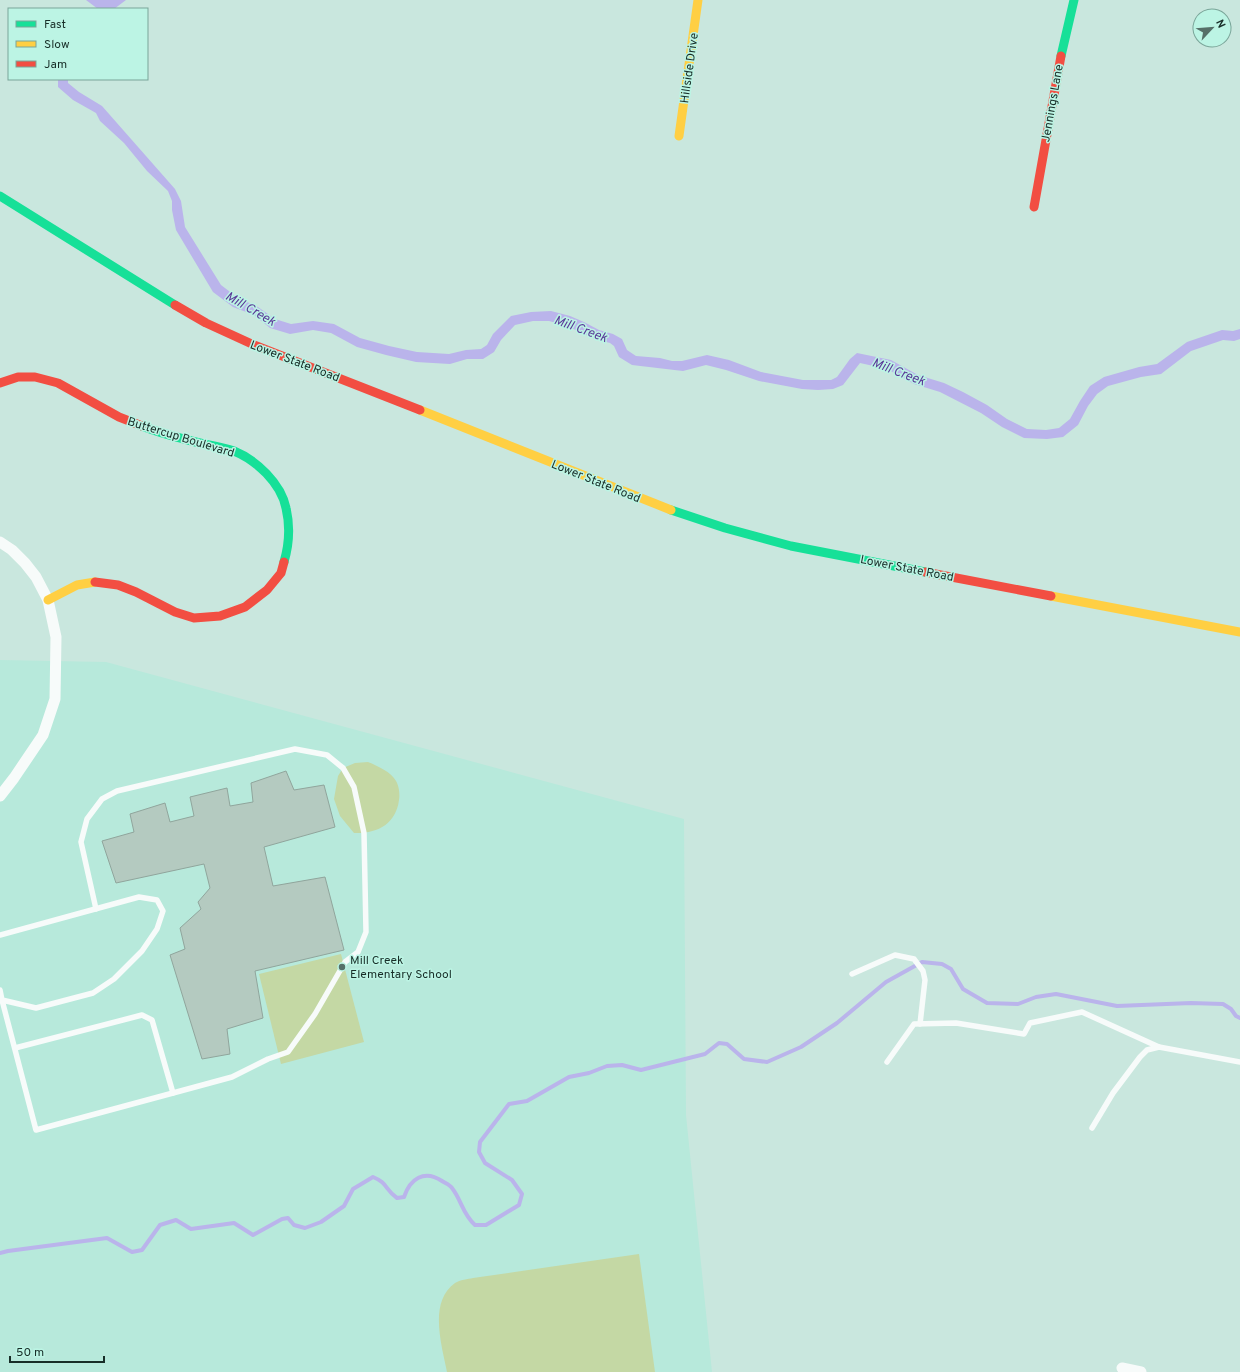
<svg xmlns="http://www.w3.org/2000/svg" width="1240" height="1372" viewBox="0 0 1240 1372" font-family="Overpass,sans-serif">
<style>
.built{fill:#b7e9db}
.green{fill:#c4d8a4}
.water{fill:#bab4eb}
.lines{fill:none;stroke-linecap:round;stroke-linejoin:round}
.stream{stroke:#bab4eb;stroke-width:4}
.building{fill:#b4cac0;stroke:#90a59c}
.lane{stroke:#f7fbfa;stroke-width:5.5}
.street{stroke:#f7fbfa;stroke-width:11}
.fast{stroke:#16e098;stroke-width:9}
.slow{stroke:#ffcf43;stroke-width:9}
.jam{stroke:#f24e42;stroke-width:9}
.poi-dot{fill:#566f68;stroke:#bcf4e4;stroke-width:1.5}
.labels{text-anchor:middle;stroke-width:3;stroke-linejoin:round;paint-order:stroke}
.street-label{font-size:12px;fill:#182e28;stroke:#bcf4e4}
.poi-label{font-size:12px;fill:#182e28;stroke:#bcf4e4;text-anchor:start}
.water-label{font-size:13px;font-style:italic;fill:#593898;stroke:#bcf4e4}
</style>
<rect width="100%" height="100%" fill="#c9e7de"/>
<polygon class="built" points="0,660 106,662 684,819 686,1115 712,1372 0,1372"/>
<g class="green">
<path d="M 368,762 C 378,766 391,772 396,781 C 399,786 400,794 399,800 C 396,824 377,834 354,833 L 340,816 L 334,799 L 338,776 L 343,768 L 355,763 Z"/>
<polygon points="341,954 364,1042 281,1064 259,974"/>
<path d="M 639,1254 L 655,1372 L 447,1372 C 442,1346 428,1302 455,1283 C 460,1280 468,1279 473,1278 Z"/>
</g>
<g class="water">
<polygon points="86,0 126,0 114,9 98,9"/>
<polygon points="58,79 68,79 68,83 79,92 102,106 175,189 181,201 185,227 221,285 238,298 258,307 275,319 291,324 313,321 334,324 360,338 389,346 417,352 449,354 466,350 481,349 487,345 493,334 511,316 531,312 551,311 570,316 584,322 599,330 613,334 622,339 627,350 636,356 660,358 672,361 682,361 707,355 729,360 761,372 803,380 831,380 837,377 850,359 857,353 891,360 918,375 944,383 963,392 987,405 1007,419 1027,429 1046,430 1059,428 1070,419 1080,401 1090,386 1104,377 1139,367 1157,364 1187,342 1222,330 1233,331 1240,329 1240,339 1234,341 1223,340 1191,351 1161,374 1141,377 1108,386 1097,394 1088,406 1078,425 1063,437 1047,439 1024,438 1002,427 981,413 940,392 914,384 887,369 860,363 843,385 833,389 818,390 802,389 759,381 726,370 706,365 683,371 632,365 619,357 614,346 610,343 595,339 567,326 549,321 533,321 515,325 501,340 494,352 483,359 467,359 450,364 416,362 386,355 357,347 331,333 313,330 290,334 270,328 254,315 233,307 213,292 176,230 172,210 172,201 168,191 147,171 124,143 100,121 96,113 73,100 58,87"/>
</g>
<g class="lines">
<path class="stream" d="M 0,1253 L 8,1251 L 107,1238 L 132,1252 L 142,1250 L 160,1225 L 176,1220 L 191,1229 L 234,1223 L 253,1235 L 282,1219 L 288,1218 L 294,1225 L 305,1228 L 321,1222 L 344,1206 L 353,1189 L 373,1177 C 388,1183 385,1190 397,1198 L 404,1197 C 410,1179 424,1169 442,1181 C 445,1183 450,1185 452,1188 C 462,1201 462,1213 475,1225 L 486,1225 L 519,1205 L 522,1194 L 512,1180 L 485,1163 L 479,1152 L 480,1142 L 509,1104 L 527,1101 L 569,1077 L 589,1073 L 607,1066 L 622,1065 L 641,1070 L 705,1054 L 719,1043 L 727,1044 L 744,1059 L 767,1062 L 801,1047 L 837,1023 L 886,982 L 922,962 L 942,964 L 951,969 L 963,989 L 987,1003 L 1018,1004 L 1036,997 L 1056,994 L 1117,1006 L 1191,1003 L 1223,1004 L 1231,1009 L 1236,1016 L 1240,1018"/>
</g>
<polygon class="building" points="286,771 294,790 324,785 335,827 264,847 273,886 325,877 344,950 255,971 263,1018 227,1029 230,1054 202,1059 170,955 185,949 180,928 201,909 198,902 210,888 204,864 116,883 102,841 134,832 130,814 165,803 170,822 194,816 190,797 227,788 230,806 253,802 251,783"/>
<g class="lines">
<g class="lane">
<polyline points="96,909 81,842 87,819 102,799 117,791 295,749 327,755 343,768 354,787 364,833 366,932 358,952 345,962 315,1014 288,1052 268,1059 232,1077 173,1093"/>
<polyline points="0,935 139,897 157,900 163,911 157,929 142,951 114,979 93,993 36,1008 2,1000 0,990"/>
<polyline points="852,974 895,955 914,959 923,971 925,980 920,1024"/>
<polyline points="2,1000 36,1130 173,1093 152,1020 142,1015 15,1048"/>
<polyline points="887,1062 914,1024 956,1023 1024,1034 1030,1023 1082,1012 1159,1047"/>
<polyline points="1092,1128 1113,1093 1140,1057 1147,1050 1159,1047 1240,1062"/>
</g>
<g class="street">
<polyline points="0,542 12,550 25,563 36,577 48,600 56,637 55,699 43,735 14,778 0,796"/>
<polyline points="1122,1368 1141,1372"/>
</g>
<g class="fast">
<polyline points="1061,56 1074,0"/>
<polyline points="0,196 175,305"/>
<path d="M 142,426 C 162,434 183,439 204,444 C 214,446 225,448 234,451 C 256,460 281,483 286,508 C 290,525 289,545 284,562"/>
<polyline points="671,510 725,528 791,546 925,572"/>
</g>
<g class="slow">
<polyline points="679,136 698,0"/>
<polyline points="420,410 671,510"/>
<polyline points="1051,596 1240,632"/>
<polyline points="48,600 77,585 95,582"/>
</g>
<g class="jam">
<polyline points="1034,207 1061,56"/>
<polyline points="175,305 206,323 254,345 420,410"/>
<polyline points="0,383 18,377 35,377 58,383 119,417 142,426"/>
<polyline points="925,572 1051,596"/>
<polyline points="95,582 118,585 136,592 175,612 194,618 220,616 245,607 267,590 281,573 284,562"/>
</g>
</g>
<circle class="poi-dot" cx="342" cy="967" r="4"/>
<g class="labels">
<g class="street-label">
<text transform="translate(689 68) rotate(-82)" y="4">Hillside Drive</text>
<text transform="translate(1052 103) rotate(-80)" y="4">Jennings Lane</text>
<text transform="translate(295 361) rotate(21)" y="4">Lower State Road</text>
<text transform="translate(181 437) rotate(17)" y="4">Buttercup Boulevard</text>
<text transform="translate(596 481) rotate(22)" y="4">Lower State Road</text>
<text transform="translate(907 568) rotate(11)" y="4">Lower State Road</text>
</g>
<g class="poi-label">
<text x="350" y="964">Mill Creek<tspan x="350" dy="14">Elementary School</tspan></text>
</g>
<g class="water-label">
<text transform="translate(251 308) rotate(30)" y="5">Mill Creek</text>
<text transform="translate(581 328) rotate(20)" y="5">Mill Creek</text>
<text transform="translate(899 371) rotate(21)" y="5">Mill Creek</text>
</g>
</g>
<rect x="8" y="8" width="140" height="72" fill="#bcf4e4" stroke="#7aa599"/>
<rect x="16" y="21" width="20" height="6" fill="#16e098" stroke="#7aa599"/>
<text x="44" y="28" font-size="12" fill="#182e28">Fast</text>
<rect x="16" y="41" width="20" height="6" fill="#ffcf43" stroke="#7aa599"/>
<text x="44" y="48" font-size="12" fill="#182e28">Slow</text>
<rect x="16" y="61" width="20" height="6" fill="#f24e42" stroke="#7aa599"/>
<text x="44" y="68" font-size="12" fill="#182e28">Jam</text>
<g transform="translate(1212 28) rotate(64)"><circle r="19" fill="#bcf4e4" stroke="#7aa599"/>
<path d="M0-3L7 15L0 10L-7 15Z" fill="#566f68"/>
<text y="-6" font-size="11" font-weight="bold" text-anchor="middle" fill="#182e28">N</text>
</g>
<path d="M10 1356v6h94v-6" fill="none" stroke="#182e28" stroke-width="2"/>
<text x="16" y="1356" font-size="12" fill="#182e28" stroke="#bcf4e4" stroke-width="3" paint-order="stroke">50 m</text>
</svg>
